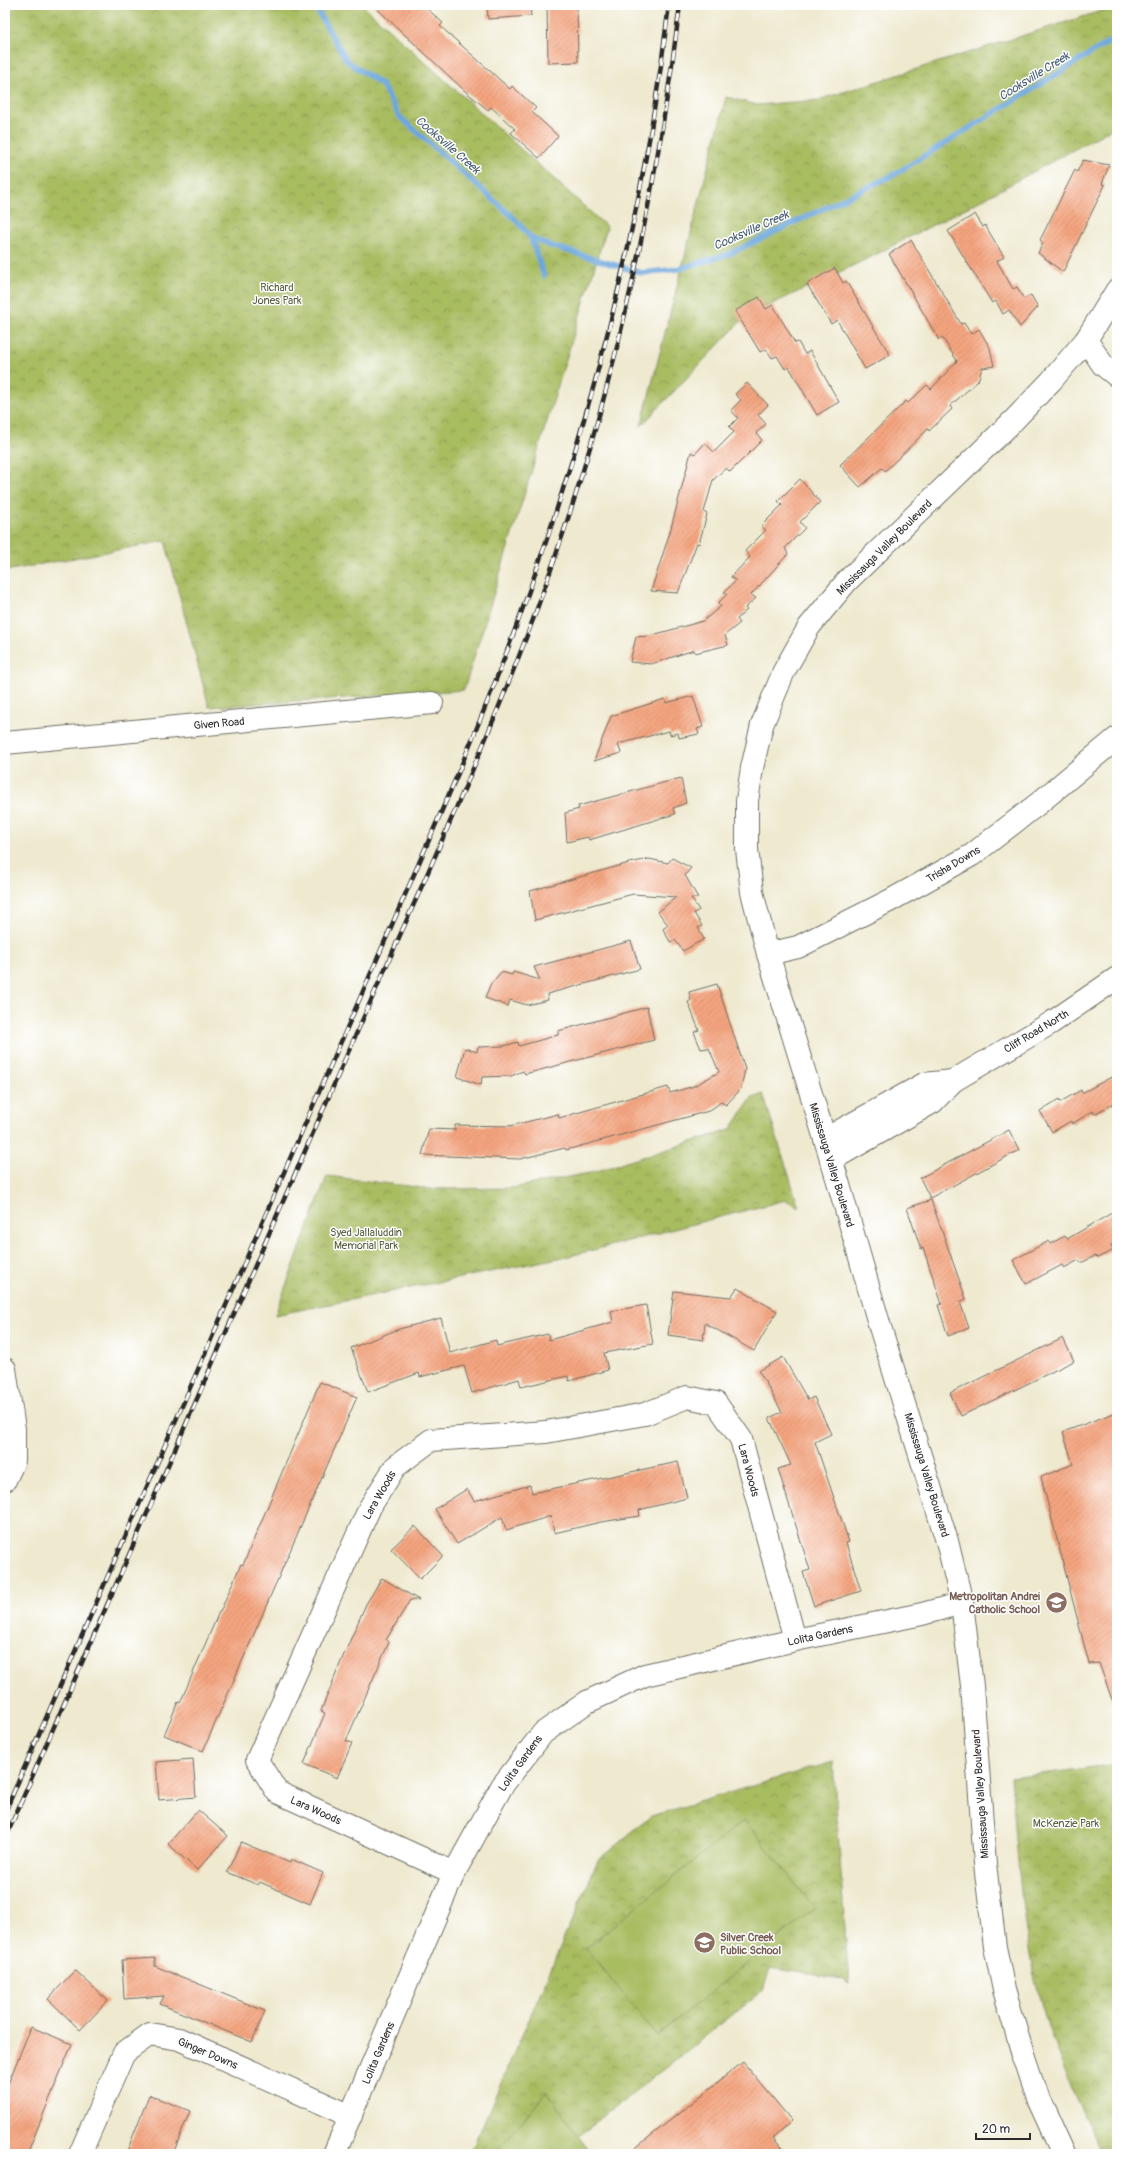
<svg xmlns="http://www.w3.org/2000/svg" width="1122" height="2159" viewBox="0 0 1122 2159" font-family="Pangolin,sans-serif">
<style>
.park{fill:url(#park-crowns);stroke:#6a7446}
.pitch{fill:#a8bc61;stroke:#6a7446}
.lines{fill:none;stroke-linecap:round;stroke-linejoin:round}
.stream{stroke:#6da7dd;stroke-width:5.5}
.building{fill:url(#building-hatch)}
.minor-casing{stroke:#6f6e64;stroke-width:24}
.minor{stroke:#fff;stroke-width:22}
.rail-casing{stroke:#2b2b2b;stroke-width:4.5}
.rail{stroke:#fff;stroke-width:3;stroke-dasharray:9;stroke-linecap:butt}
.labels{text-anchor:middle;stroke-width:3;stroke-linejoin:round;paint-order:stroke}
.park-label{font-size:11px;fill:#575e3e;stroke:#fff}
.street-label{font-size:11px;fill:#2b2b2b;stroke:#fff}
.education-label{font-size:11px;font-weight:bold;fill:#785e54;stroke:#fff;text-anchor:end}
.water-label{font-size:12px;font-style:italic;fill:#455d72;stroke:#fff}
</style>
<defs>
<pattern id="park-crowns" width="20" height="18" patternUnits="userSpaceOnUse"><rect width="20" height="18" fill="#a8bc61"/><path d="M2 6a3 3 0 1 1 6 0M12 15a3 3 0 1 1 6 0" fill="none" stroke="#899950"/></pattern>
<pattern id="building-hatch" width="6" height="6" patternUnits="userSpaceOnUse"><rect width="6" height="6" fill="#f4a47f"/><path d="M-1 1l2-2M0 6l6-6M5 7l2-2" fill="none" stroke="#d18d6e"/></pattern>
</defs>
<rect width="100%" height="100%" fill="#fff"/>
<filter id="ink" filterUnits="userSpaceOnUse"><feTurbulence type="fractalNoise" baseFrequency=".025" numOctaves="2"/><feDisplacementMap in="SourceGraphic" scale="8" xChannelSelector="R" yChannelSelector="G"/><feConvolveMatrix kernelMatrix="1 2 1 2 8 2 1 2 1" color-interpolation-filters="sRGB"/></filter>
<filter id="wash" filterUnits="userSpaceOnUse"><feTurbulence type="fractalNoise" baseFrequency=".012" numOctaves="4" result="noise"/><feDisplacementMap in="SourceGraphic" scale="16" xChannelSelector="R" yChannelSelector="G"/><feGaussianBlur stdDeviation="0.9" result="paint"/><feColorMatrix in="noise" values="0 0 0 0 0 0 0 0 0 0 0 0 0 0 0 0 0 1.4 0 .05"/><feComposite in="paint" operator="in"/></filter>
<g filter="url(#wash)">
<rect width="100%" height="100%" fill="#eee9cf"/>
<g class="park">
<polygon points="5,5 362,5 607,227 464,690 209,707 165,541 5,571"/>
<polygon points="1117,6 1117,126 991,195 871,257 745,317 641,426 726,97 757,105 818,100"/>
<polygon points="763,1094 799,1207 786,1200 574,1255 275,1315 327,1176 431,1189 513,1188 594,1172 730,1130 752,1098"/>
<polygon points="833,1762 849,1984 842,1979 770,1968 763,1991 569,2143 577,2154 470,2154 598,1860 651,1816"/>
<path d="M 1117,1764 L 1117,2154 L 1102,2154 C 1080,2108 1059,2062 1044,2013 C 1021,1939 1018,1856 1011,1778 Z"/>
</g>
<g class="pitch">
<polygon points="744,1820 815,1908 657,2036 586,1948"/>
<polygon points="547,2092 591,2154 494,2154"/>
</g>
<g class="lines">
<g class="stream">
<polyline points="314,5 347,61 382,85 399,116 516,220 531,238 548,245 642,273 678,269 729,254 895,174 1117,37"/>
<polyline points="531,238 544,276"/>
</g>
</g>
<g id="blocks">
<g class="building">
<polygon points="373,5 423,5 443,23 440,26 510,89 512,86 536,108 532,112 558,136 539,158 511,133 515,129 491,107 488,110 465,91"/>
<polygon points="487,5 530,5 531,16 488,19"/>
<polygon points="547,5 577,5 578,62 548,63"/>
<polygon points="1083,160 1109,165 1102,184 1105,185 1063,272 1038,253 1043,243 1040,240 1075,170 1077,172"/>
<polygon points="975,214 983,227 985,225 1004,257 997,261 1013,289 1017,287 1024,299 1031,295 1038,307 1020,327 1009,310 1003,314 996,301 992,303 948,231"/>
<polygon points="911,240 961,324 964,323 971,334 979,329 990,348 994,366 982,368 978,381 950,406 952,409 929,431 928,429 885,471 882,468 860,487 840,465 906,401 908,403 927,385 931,389 957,361 942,337 939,340 889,254"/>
<polygon points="835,268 843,283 846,281 890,355 865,369 837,320 831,324 807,284"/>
<polygon points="759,297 766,309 773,305 795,343 798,342 805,354 810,351 839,402 817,415 789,367 785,369 777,356 772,358 766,349 760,352 735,311"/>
<polygon points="747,383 768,405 758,415 766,424 756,433 762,440 730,472 726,468 713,480 704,512 707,514 699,544 697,543 678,593 651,591 670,532 691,452 695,454 705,443 714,452 734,432 729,427 738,418 731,410 741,400 735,394"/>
<polygon points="800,479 820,502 800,522 805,528 785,548 788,554 751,595 756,598 745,608 747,610 737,619 740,623 725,635 728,645 695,653 694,650 651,664 630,662 636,637 649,636 703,621 721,606 718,603 727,594 724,592 736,581 731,577 750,557 745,551 766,530 761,526 782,505 778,501"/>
<polygon points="693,696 703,727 697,729 699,734 679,738 678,733 670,735 669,731 618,744 621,753 594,761 611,716 665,699 666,703"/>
<polygon points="681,778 686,803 673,808 675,814 589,840 588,837 567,842 565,813 579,809 578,806"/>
<polygon points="672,858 691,868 685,875 698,898 691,898 699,910 694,913 702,926 698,928 704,939 683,951 675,940 670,942 663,929 668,925 658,912 676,897 633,894 535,920 530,891 629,863 649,859 668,863"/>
<polygon points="631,941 640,969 547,994 548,1000 527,1005 510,1000 508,1006 485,998 490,985 501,972 512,975 513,972 540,980 534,967"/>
<polygon points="717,984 745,1069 741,1089 726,1105 721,1102 709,1111 566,1150 565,1148 520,1159 422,1155 429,1129 455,1130 455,1125 510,1126 558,1114 559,1118 668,1087 670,1093 694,1086 719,1072 709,1048 701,1049 694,1032 699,1030 688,1002 691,1000 689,992"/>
<polygon points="647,1007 654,1040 525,1074 523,1071 511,1076 482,1077 481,1085 457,1077 465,1048 477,1052 478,1047 504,1046 518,1042 519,1046 558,1035 558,1031"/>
<polygon points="1117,1074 1117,1102 1094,1114 1093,1111 1072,1124 1071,1121 1052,1132 1040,1111 1059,1099 1060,1102 1081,1090 1082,1093"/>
<polygon points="1009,1130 1019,1150 930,1198 920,1178"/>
<polygon points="931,1200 966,1299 960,1302 969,1328 948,1336 938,1305 942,1304 923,1248 921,1249 907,1208"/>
<polygon points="1117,1210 1117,1242 1111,1245 1114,1250 1097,1258 1095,1256 1081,1263 1079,1260 1064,1268 1062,1265 1026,1284 1013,1260 1049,1241 1050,1244 1065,1236 1067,1239"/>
<polygon points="737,1288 777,1311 754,1351 705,1323 703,1340 668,1335 674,1291 731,1297"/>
<polygon points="646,1305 653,1344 604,1353 608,1370 569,1381 568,1376 521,1387 519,1379 472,1393 464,1366 420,1377 419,1373 368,1392 351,1348 399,1329 441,1318 450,1353 496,1340 497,1346 548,1334 549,1340 613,1322 611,1311"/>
<polygon points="1063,1338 1074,1361 961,1416 950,1393"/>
<polygon points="783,1357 808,1400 814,1397 831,1434 815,1442 849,1542 846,1543 861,1591 814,1606 803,1572 810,1570 778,1469 791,1465 769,1418 782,1412 759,1371"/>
<polygon points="320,1382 357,1397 203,1751 164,1735 178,1702 180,1703 219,1612 220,1612 241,1564 243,1565"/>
<polygon points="1117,1412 1117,1707 1115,1708 1099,1663 1089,1664 1041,1477 1073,1464 1063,1432"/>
<polygon points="678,1462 687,1498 639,1510 640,1516 601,1522 554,1533 551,1516 506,1530 502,1517 457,1544 435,1509 467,1489 474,1501 530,1485 532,1493"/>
<polygon points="415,1526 443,1556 420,1579 391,1549"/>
<polygon points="382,1578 419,1600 410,1600 386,1640 389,1642 346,1741 352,1743 337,1778 304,1764 325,1713 321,1711 342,1659 366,1604"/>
<polygon points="193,1759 196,1797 159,1800 156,1762"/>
<polygon points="198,1810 228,1836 197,1870 168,1844"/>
<polygon points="241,1842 290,1863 291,1859 323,1873 310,1904 260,1882 258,1885 227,1872"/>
<polygon points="155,1958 155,1966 265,2011 252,2042 160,2004 164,1996 124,1999 122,1960"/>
<polygon points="75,1970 108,2001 80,2030 48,1999"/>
<polygon points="31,2027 72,2044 27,2154 5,2154 5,2091"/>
<polygon points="743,2062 792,2121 773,2138 787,2154 628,2154"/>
<polygon points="149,2095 190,2111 173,2154 126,2154"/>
</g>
</g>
</g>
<g filter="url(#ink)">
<use href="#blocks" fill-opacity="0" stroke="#6f6e64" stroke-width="1"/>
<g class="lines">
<defs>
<g id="minor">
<polyline points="1086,340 1103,365 1117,376"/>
<polyline points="5,743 432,703"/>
<polyline points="768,954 798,947 891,900 972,855 1039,803 1117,738"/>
<polyline points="825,1139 924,1084 953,1081"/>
<polyline points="831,1160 933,1102 953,1081 1051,1023 1117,978"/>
<polyline points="5,1369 14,1429 14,1461 5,1480"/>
<polyline points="454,1873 277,1792 257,1760 370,1507 395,1467 431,1440 546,1432 645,1414 687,1397 716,1403 741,1439 795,1640"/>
<polyline points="80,2154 124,2053 150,2034 179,2039 351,2116"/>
<polyline points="334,2154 454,1873 502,1786 543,1733 587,1702 645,1675 795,1640 922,1614 962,1603"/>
<polyline points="1063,2154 1038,2099 1022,2051 1004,1990 995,1947 985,1864 972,1686 962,1603 947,1541 880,1327 837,1178 768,954 752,892 747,849 747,801 752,768 762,725 784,671 809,627 847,581 1012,422 1051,381 1086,340 1117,290"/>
</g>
</defs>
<use href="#minor" class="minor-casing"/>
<use href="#minor" class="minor"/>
<defs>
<g id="rail">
<path d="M 5,1812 L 456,778 C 562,529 637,274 669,5"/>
<path d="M 5,1839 C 116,1586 226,1333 336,1080 C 403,926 475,774 534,617 C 607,420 654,214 680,5"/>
</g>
</defs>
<use href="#rail" class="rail-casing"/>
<use href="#rail" class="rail"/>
</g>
</g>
<defs>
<symbol id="school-disc" viewBox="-11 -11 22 22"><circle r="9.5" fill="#8d6e63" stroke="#fff"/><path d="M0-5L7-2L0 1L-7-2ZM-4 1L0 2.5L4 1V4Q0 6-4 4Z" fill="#fff"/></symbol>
</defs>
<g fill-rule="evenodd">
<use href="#school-disc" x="1044" y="1590" width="25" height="25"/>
<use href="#school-disc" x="692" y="1930" width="25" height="25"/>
</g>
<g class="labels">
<g class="park-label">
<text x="277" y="291">Richard<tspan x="277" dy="13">Jones Park</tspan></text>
<text x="366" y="1236">Syed Jallaluddin<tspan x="366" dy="13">Memorial Park</tspan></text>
<text x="1066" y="1827">McKenzie Park</text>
</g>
<g class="street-label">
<text transform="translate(884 547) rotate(-45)" y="4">Mississauga Valley Boulevard</text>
<text transform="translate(219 723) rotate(-5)" y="4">Given Road</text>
<text transform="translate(953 864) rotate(-31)" y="4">Trisha Downs</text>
<text transform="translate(1036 1031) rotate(-31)" y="4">Cliff Road North</text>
<text transform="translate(832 1165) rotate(73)" y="4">Mississauga Valley Boulevard</text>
<text transform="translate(749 1470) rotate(75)" y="4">Lara Woods</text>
<text transform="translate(927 1475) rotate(73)" y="4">Mississauga Valley Boulevard</text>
<text transform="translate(379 1495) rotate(-60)" y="4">Lara Woods</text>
<text transform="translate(820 1635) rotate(-12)" y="4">Lolita Gardens</text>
<text transform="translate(520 1763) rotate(-54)" y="4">Lolita Gardens</text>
<text transform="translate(980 1794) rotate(-94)" y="4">Mississauga Valley Boulevard</text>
<text transform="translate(316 1810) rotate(24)" y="4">Lara Woods</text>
<text transform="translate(208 2053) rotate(23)" y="4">Ginger Downs</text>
<text transform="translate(378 2053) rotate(-67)" y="4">Lolita Gardens</text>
</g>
<g class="education-label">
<text x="1040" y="1600">Metropolitan Andrei<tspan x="1040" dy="13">Catholic School</tspan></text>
<text x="720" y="1941" text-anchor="start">Silver Creek<tspan x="720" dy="13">Public School</tspan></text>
</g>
<g class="water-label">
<text transform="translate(1034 76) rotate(-32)" y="4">Cooksville Creek</text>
<text transform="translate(448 145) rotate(41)" y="4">Cooksville Creek</text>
<text transform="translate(751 230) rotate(-24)" y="4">Cooksville Creek</text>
</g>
</g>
<rect width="1122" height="2159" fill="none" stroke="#fff" stroke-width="20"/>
<path d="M976 2133v6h54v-6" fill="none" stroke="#2b2b2b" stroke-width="2"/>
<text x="982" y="2133" font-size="12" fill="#2b2b2b" stroke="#ffffff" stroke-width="3" paint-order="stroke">20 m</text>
</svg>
